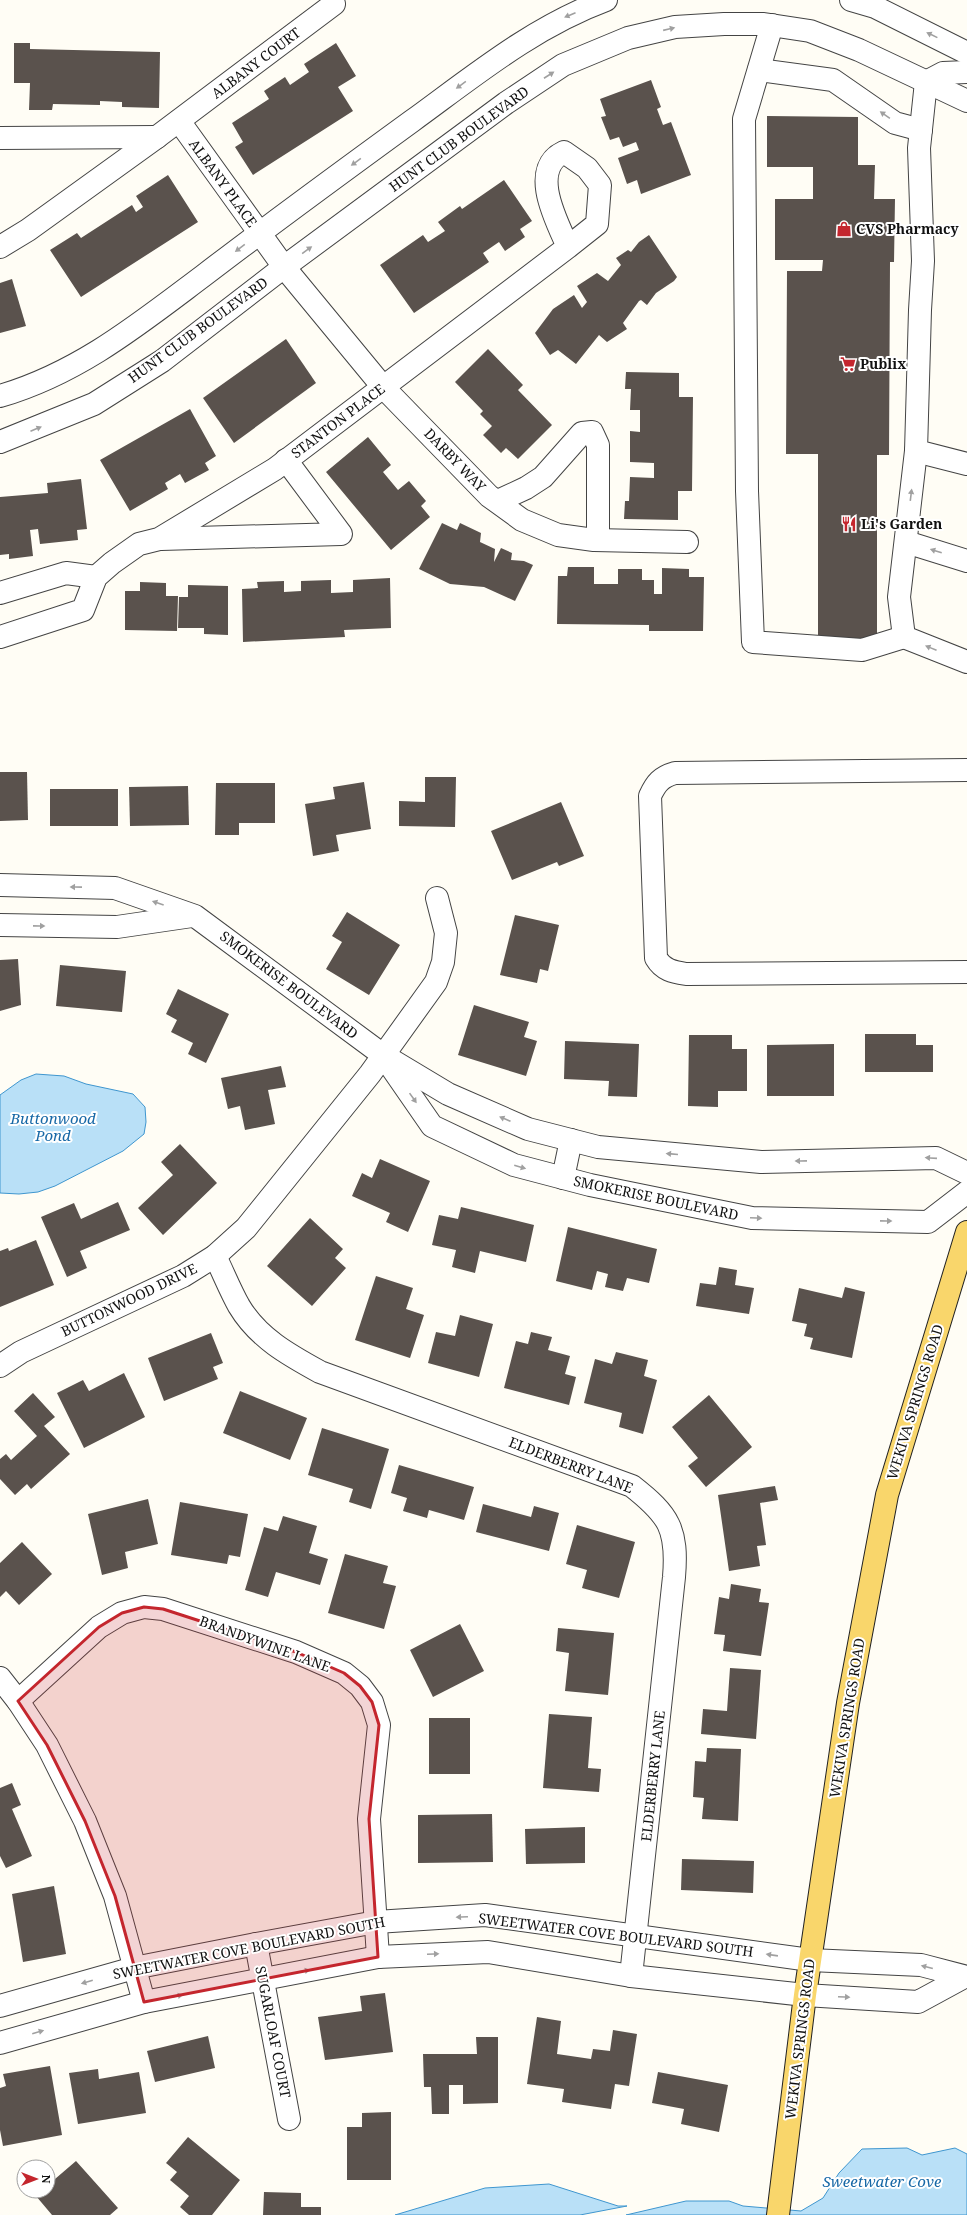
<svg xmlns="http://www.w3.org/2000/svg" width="967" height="2215" viewBox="0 0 967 2215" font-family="'Noto Serif',serif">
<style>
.water{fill:#b9e0f7;stroke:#3f96cf}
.building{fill:#5a524d}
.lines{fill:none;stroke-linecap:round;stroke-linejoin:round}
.minor-casing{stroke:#444;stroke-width:24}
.major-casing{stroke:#222;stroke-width:24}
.minor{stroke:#fff;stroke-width:22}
.major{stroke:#f9d66b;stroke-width:22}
.oneway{fill:#a0a0a0}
.marked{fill:#c4262e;fill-opacity:0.2;stroke:#c4262e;stroke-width:3;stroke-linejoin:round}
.labels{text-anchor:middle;stroke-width:4;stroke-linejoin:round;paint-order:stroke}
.street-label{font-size:14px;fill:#111;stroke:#fff}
.poi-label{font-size:14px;font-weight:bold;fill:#111;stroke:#fff;text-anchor:start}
.water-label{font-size:15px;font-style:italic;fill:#1768a6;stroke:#fff}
</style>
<rect width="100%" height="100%" fill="#fffdf5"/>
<g class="water">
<polygon points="36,1074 64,1076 86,1084 133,1094 145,1107 146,1122 144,1134 123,1151 55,1186 38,1192 19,1194 0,1193 0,1095 21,1080"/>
<polygon points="907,2148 922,2155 955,2148 967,2154 967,2215 626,2215 686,2201 729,2201 743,2206 801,2211 823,2198 839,2173 862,2149"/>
<polygon points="549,2184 618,2206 627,2206 580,2215 395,2215 485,2188"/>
</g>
<g class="building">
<polygon points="14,43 30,43 30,49 160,52 159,108 122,107 122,102 100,101 100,105 53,104 52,110 29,110 30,83 14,83"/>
<polygon points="336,43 356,76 338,87 353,111 253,175 235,147 243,142 232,123 269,99 264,91 285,77 290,85 309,72 304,64"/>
<polygon points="651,80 661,107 657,109 663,125 671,122 691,175 641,194 637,180 627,184 618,158 639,150 636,142 623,147 619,137 610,140 601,117 606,116 600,99"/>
<polygon points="767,116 858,117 858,165 875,165 874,199 895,199 894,262 890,262 889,455 877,455 877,638 818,638 818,454 786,454 787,271 822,271 823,260 775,260 775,199 813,199 813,167 767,167"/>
<polygon points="168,175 198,222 81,297 50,250 77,233 81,238 132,205 136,212 143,207 136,196"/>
<polygon points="504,180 532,221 520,229 525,237 505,251 499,242 483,253 489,262 414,313 380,265 423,235 428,242 445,231 438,222 460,206 462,209"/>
<polygon points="649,235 677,277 674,281 656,293 647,305 641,300 639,301 623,323 627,329 607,342 599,335 576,364 558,350 550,355 535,333 553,309 574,295 582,308 587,302 577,286 597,273 608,281 621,265 616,258 628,250 631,252 639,242"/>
<polygon points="12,279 26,326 0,333 0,283"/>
<polygon points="286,339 316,383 234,443 203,398"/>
<polygon points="488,349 523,385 518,390 552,425 518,459 506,448 501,453 483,435 492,426 480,414 483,411 455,382"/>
<polygon points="626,372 679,373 679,397 693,397 692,491 678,491 678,520 624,519 625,501 629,501 630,477 654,478 654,463 630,462 630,431 640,432 640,410 630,410 631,389 625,389"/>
<polygon points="190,409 216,456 205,463 209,470 185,483 180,474 165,483 168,489 130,511 100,460"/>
<polygon points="368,437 391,465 383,472 398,490 409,481 426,501 421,506 430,517 391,550 326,472"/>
<polygon points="81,479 87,529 77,530 78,540 40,544 38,529 30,530 33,556 9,559 9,554 0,555 0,497 48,493 47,483"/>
<polygon points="442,523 457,530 460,523 481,533 480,542 495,549 494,562 501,548 512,553 511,560 524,561 533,565 515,601 484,587 450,584 419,569"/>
<polygon points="568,567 594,567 594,584 618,584 618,569 642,569 642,580 654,580 654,594 662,594 662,568 689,569 689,577 704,577 703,631 649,631 649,625 557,624 558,576 567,576"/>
<polygon points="390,578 391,628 344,630 345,637 243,642 242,589 258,588 257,582 284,581 284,592 301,591 301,581 331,580 331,593 353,592 353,580"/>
<polygon points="140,582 166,583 166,596 178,596 177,631 125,630 125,591 140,591"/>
<polygon points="188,585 228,586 228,635 204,634 204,628 178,628 179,597 188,597"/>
<polygon points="0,772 27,772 28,820 0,821"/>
<polygon points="425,777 456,777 455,827 399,826 399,801 425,802"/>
<polygon points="364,782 371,829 336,835 339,851 313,856 305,804 335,799 333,787"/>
<polygon points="216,783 275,783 275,823 239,823 239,835 215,835"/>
<polygon points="188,786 189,825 130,826 129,787"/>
<rect x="50" y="789" width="68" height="37"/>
<polygon points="561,802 584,856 559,866 557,862 512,880 491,831"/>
<polygon points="347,912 400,945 369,995 326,969 342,942 332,936"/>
<polygon points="515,915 559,925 548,971 540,969 537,983 500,975"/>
<polygon points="18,959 21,1005 0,1011 0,960"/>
<polygon points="60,965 126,971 122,1012 56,1006"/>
<polygon points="178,989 229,1014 206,1063 188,1054 193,1043 171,1032 177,1020 166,1014"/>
<polygon points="474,1005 529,1022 524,1037 537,1041 526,1076 458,1055"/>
<polygon points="865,1034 916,1034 916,1045 933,1045 933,1072 865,1072"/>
<polygon points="689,1035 732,1035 732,1049 747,1049 747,1091 718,1091 718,1107 688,1106"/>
<polygon points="565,1041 639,1044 637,1097 608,1096 609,1081 564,1079"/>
<polygon points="834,1044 834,1096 767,1096 767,1045"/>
<polygon points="281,1066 286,1087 268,1090 275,1124 245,1130 240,1106 228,1109 221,1078"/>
<polygon points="180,1144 217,1183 163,1235 138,1208 173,1175 161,1162"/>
<polygon points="380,1159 430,1181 408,1232 386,1222 390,1213 352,1196 362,1173 372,1178"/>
<polygon points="118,1202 130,1230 80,1251 87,1268 67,1277 41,1217 74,1203 81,1219"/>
<polygon points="461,1207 534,1225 526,1262 480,1251 475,1273 452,1267 456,1250 432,1245 439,1215 458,1219"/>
<polygon points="310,1218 343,1249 335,1258 346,1268 312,1306 267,1266"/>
<polygon points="568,1227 657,1249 649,1283 627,1278 623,1291 605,1287 608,1274 597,1271 592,1290 556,1281"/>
<polygon points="36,1240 54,1285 0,1307 0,1251 8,1248 9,1251"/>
<polygon points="719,1267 737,1270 735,1285 754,1288 749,1314 696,1306 700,1283 716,1285"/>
<polygon points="376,1276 413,1288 406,1309 424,1315 410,1358 355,1340"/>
<polygon points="845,1287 865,1292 852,1358 810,1349 813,1338 804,1336 807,1324 792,1321 799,1288 842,1298"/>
<polygon points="460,1315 493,1324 479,1377 428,1363 436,1332 455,1336"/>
<polygon points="531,1332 552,1337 548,1350 570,1356 565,1374 576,1377 569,1405 504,1388 516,1341 528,1344"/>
<polygon points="211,1333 223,1363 213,1367 218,1379 164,1401 148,1358"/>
<polygon points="616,1352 648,1360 644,1376 657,1380 643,1434 619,1427 622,1413 584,1403 595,1359 612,1364"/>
<polygon points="124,1373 145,1417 84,1448 57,1393 83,1380 89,1391"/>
<polygon points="240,1391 307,1418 290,1460 223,1433"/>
<polygon points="33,1393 55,1417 44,1426 70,1454 31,1489 27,1484 15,1495 0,1479 0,1459 6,1454 11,1460 37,1436 14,1411"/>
<polygon points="709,1395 752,1447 706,1487 688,1466 698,1458 672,1427"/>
<polygon points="322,1428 389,1449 371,1509 349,1502 353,1489 308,1475"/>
<polygon points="399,1465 474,1487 464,1520 429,1510 427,1518 403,1511 407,1498 391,1493"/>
<polygon points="775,1486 778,1500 760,1503 766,1545 757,1546 760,1566 729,1571 718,1495"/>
<polygon points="148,1499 158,1544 125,1552 128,1568 102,1575 88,1514"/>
<polygon points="180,1502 248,1514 240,1557 229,1555 227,1564 171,1555"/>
<polygon points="483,1504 531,1517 534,1506 559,1513 549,1551 476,1532"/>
<polygon points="283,1516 317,1526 309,1553 328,1559 320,1585 276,1572 268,1597 245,1590 264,1527 278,1531"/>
<polygon points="577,1525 635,1542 619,1598 582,1588 587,1570 566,1564"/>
<polygon points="22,1542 52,1574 19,1605 6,1591 0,1597 0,1563"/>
<polygon points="345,1554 388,1566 383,1583 396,1586 384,1629 328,1613"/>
<polygon points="731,1584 761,1589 759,1602 769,1603 761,1656 723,1651 725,1635 714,1634 719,1597 729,1599"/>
<polygon points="460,1624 484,1671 433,1697 410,1650"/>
<polygon points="558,1628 614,1633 608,1695 565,1691 569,1653 556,1651"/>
<polygon points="730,1668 761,1670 756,1739 701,1734 703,1709 727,1711"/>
<polygon points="549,1714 592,1717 588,1768 601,1769 599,1792 543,1788"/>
<rect x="429" y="1718" width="41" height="56"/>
<polygon points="707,1748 741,1749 738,1821 702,1819 704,1798 693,1797 695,1761 706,1762"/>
<polygon points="12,1783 21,1805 12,1809 32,1856 6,1868 0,1856 0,1788"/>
<polygon points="492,1814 493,1862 418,1863 418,1815"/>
<polygon points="585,1827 585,1863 526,1864 525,1829"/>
<polygon points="682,1859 754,1861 753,1893 681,1890"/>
<polygon points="54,1886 66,1954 23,1962 12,1894"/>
<polygon points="385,1993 393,2052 325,2060 318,2017 362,2011 360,1996"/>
<polygon points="537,2017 561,2021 557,2054 591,2059 593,2049 610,2051 613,2030 637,2034 629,2086 615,2084 611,2109 562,2102 564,2089 527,2084"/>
<polygon points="208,2036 215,2068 155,2082 147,2051"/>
<polygon points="476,2037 498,2037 498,2103 463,2104 463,2085 449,2085 449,2114 432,2114 431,2087 424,2087 423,2054 477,2054"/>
<polygon points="50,2066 62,2135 3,2146 0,2130 0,2088 6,2086 3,2074"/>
<polygon points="98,2069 99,2079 139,2072 146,2113 78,2124 69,2073"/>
<polygon points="658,2072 728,2085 719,2132 681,2124 684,2109 652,2103"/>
<polygon points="391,2112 391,2180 347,2180 347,2127 362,2127 362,2113"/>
<polygon points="188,2137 240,2180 212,2215 189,2215 180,2207 189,2196 170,2180 177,2172 166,2163"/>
<polygon points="76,2161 118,2208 110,2215 52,2215 36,2196 42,2191 48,2191 48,2185"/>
<polygon points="264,2192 301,2193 301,2207 321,2207 321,2215 263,2215"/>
</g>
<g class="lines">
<defs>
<g id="minor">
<polyline points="851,0 875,7 967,53"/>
<polyline points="772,25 744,119 747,491 753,642 862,650 904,637"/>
<polyline points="759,70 833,80 895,123 921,130"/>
<polyline points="967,72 943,73 926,82 919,148 923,261 920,310 916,451 967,464"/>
<polyline points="179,121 284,267 383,387 489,496 522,520 558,535 594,540 687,542"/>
<polyline points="0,138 157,137"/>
<polyline points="0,247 28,230 157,137 334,4"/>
<path d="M 0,396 C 79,373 139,324 203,276 C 272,223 342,172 412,121 C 474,76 533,27 606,0"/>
<polyline points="0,442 94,404 162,361 284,267 506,103 563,65 628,38 675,27 724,24 764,24 810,31 859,50 967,101"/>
<polyline points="916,451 899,597 904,637 967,662"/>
<polyline points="498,501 526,488 543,477 582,433 592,432 598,445 598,540"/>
<polyline points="161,539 341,534 286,460"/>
<polyline points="906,542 967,561"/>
<polyline points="0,593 66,573 96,577"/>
<path d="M 0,637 L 83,610 L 96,577 L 112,563 L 139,544 L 159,539 L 275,469 L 568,247 L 597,224 L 600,185 L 587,168 L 564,152 C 528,169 557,222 568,247"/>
<path d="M 967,770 L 675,773 C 661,777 656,783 650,796 L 656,958 C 663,970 673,972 686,974 L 967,972"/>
<polyline points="0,885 115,888 195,916 383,1055 448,1094 528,1129 598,1147 761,1162 936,1158 967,1173"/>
<polyline points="0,925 117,927 192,916"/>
<polyline points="387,1061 432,1126 514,1165 590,1185 752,1218 928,1222 967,1192"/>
<polyline points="563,1178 571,1140"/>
<path d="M 215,1256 C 223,1272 230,1290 239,1306 C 258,1338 289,1355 320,1372 L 632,1486 C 669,1515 678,1529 674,1577 L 631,1976"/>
<polyline points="0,1366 21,1352 183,1276 215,1256 246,1228 370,1074 436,982 443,962 446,933 437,898"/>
<polyline points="0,1678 18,1701 47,1745 85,1821 115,1896 144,2002"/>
<polyline points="18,1701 99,1627 122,1613 144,1607 163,1609 296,1652 344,1673 360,1686 372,1702 379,1725 369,1819 378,1957"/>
<polyline points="256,1944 289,2119"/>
<polyline points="0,2006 134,1968 256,1944 376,1922 485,1915 810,1960 921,1965 967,1977"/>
<polyline points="0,2043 144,2002 378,1957 488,1952 631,1976 805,1995 918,2002 964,1977"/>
</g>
<polyline id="major" points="778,2215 805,1995 848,1703 887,1495 967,1232"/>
</defs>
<use href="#minor" class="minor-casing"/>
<use href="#major" class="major-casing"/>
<use href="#minor" class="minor"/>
<use href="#major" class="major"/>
</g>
<defs><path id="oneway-solid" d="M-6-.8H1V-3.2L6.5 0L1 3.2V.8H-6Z"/></defs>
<g class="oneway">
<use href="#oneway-solid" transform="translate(570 15) rotate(157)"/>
<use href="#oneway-solid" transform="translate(669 29) rotate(-13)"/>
<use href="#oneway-solid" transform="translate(932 35) rotate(-154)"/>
<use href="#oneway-solid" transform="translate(549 75) rotate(-33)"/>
<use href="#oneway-solid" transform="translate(461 85) rotate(144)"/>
<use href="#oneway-solid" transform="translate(885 115) rotate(-145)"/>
<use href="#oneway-solid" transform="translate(356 162) rotate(144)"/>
<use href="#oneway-solid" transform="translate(240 248) rotate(143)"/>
<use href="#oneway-solid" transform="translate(307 250) rotate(-36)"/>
<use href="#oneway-solid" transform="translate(36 429) rotate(-23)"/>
<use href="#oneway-solid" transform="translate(911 495) rotate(-83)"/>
<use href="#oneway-solid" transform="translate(936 551) rotate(-163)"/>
<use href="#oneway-solid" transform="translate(931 648) rotate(-158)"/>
<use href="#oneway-solid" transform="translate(76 887) rotate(-179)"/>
<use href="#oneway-solid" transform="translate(158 903) rotate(-161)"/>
<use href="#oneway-solid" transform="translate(39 926) rotate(1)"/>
<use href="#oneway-solid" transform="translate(413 1098) rotate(55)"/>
<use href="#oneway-solid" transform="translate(505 1119) rotate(-157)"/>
<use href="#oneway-solid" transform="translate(672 1154) rotate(-175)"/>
<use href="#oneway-solid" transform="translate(931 1158) rotate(-176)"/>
<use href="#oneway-solid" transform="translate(801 1161) rotate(179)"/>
<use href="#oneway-solid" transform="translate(520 1167) rotate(16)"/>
<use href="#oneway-solid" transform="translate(756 1218) rotate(3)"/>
<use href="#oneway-solid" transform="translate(886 1221) rotate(1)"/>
<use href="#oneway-solid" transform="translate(462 1917) rotate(177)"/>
<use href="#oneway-solid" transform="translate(433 1954) rotate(-2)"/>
<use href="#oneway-solid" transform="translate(772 1955) rotate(-172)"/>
<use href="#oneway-solid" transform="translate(927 1967) rotate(-166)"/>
<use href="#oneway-solid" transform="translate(304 1971) rotate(-11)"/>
<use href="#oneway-solid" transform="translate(87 1982) rotate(164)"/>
<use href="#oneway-solid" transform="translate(177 1996) rotate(-11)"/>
<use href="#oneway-solid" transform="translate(844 1997) rotate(3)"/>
<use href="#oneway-solid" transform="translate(38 2032) rotate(-16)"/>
</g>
<path class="marked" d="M 144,1607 L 163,1609 L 296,1652 L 344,1673 L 360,1686 L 372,1702 L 379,1725 L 369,1819 L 378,1957 L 144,2002 L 115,1896 L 85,1821 L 47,1745 L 18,1701 L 99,1627 L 122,1613 Z"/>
<defs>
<symbol id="shop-bare" viewBox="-9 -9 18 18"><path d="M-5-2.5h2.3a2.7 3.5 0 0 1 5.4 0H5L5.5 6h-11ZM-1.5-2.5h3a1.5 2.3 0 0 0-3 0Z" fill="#c4262e" stroke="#fff" stroke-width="2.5" paint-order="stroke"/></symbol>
<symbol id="supermarket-bare" viewBox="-9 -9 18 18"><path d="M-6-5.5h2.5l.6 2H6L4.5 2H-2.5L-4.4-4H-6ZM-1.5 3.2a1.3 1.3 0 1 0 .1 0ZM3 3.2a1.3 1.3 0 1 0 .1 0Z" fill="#c4262e" stroke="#fff" stroke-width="2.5" paint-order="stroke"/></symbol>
<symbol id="restaurant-bare" viewBox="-9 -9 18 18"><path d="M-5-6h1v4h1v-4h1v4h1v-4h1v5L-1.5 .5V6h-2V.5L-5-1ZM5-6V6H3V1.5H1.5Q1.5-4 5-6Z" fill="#c4262e" stroke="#fff" stroke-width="2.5" paint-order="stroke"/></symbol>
</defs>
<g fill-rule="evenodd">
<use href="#shop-bare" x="833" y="218" width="22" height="22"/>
<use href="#supermarket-bare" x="837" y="353" width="22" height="22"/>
<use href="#restaurant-bare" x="838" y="513" width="22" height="22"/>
</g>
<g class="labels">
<g class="street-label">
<text transform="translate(256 63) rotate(-37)" y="5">ALBANY COURT</text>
<text transform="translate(459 139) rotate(-36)" y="5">HUNT CLUB BOULEVARD</text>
<text transform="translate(223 183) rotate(54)" y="5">ALBANY PLACE</text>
<text transform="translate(198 330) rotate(-36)" y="5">HUNT CLUB BOULEVARD</text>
<text transform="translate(338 421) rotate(-37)" y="5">STANTON PLACE</text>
<text transform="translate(455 460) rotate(46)" y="5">DARBY WAY</text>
<text transform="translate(289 985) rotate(37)" y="5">SMOKERISE BOULEVARD</text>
<text transform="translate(656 1198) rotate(12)" y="5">SMOKERISE BOULEVARD</text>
<text transform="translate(129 1300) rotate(-26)" y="5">BUTTONWOOD DRIVE</text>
<text transform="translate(915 1402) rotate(-73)" y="5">WEKIVA SPRINGS ROAD</text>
<text transform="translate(571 1465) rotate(21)" y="5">ELDERBERRY LANE</text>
<text transform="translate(265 1644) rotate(20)" y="5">BRANDYWINE LANE</text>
<text transform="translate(847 1718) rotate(-81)" y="5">WEKIVA SPRINGS ROAD</text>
<text transform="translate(653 1776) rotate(-84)" y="5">ELDERBERRY LANE</text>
<text transform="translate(616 1935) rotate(7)" y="5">SWEETWATER COVE BOULEVARD SOUTH</text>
<text transform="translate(249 1948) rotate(-11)" y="5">SWEETWATER COVE BOULEVARD SOUTH</text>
<text transform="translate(273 2032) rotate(79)" y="5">SUGARLOAF COURT</text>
<text transform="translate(800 2039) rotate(-83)" y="5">WEKIVA SPRINGS ROAD</text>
</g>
<g class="poi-label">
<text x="856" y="234">CVS Pharmacy</text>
<text x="860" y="369">Publix</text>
<text x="861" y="529">Li's Garden</text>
</g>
<g class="water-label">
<text x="53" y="1124">Buttonwood<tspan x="53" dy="17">Pond</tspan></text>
<text x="882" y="2187">Sweetwater Cove</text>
</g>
</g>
<g transform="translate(36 2179) rotate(90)"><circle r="19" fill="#ffffff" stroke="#a0a0a0"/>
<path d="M0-3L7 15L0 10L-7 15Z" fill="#c4262e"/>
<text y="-6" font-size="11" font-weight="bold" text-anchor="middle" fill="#111111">N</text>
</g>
</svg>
